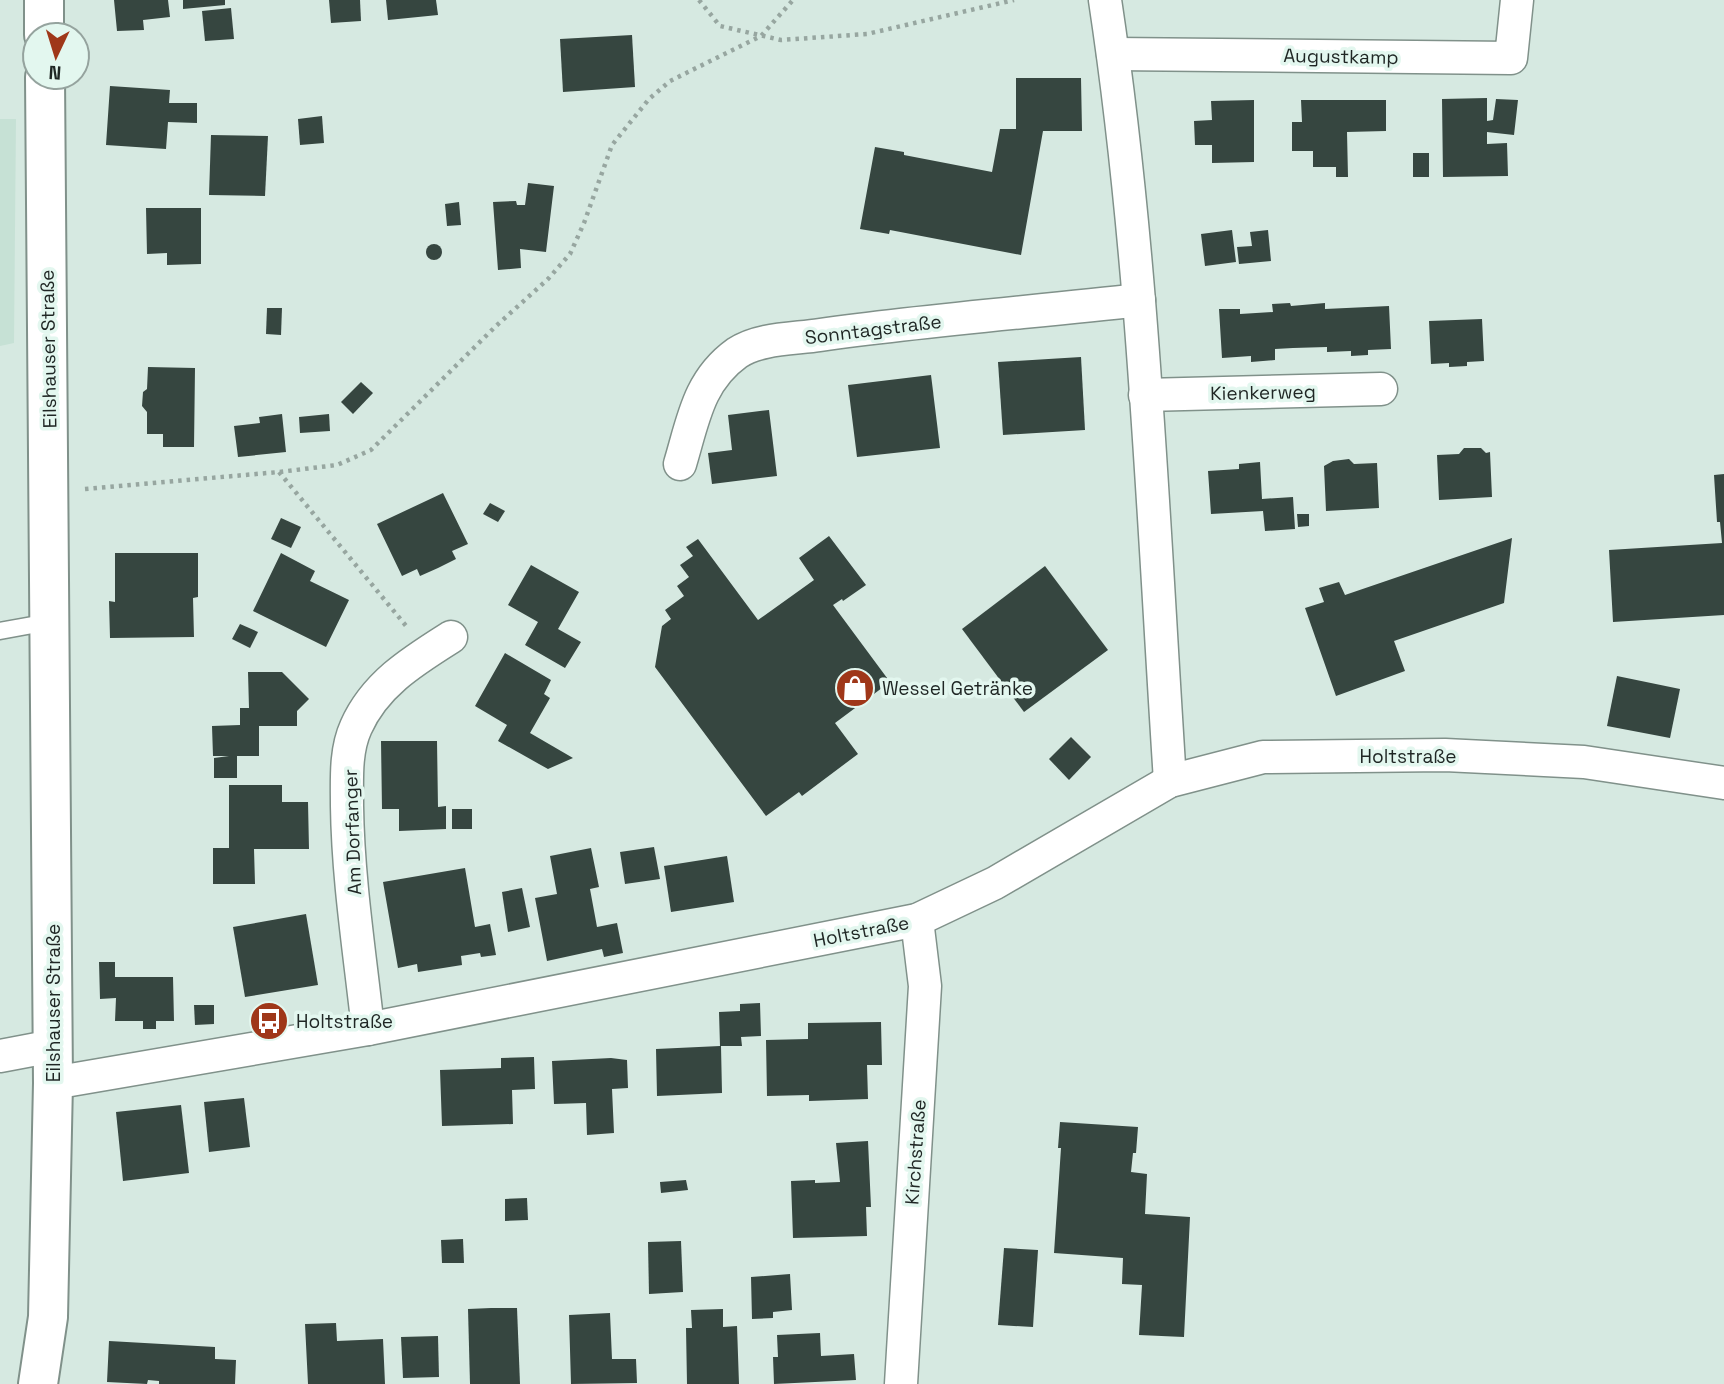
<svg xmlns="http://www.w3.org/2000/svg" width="1724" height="1384" viewBox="0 0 1724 1384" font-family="'Space Grotesk',sans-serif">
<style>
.built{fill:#c6e1d5}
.building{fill:#364640}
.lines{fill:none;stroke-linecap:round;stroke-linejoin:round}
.lane-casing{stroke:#80918a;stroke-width:19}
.street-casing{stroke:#80918a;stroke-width:35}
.secondary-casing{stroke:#80918a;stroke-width:42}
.path{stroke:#97a6a0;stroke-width:4.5;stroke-dasharray:3.5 5;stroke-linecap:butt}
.lane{stroke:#fff;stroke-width:16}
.street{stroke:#fff;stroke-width:32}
.secondary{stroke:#fff;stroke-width:38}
.labels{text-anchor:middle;stroke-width:7;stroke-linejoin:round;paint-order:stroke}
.street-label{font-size:19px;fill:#1f2624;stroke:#e3f7ef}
.poi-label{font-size:19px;fill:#1f2624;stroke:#e3f7ef;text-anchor:start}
</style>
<rect width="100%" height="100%" fill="#d6e9e1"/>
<polygon class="built" points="0,119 16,119 14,343 0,346"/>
<g class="building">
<polygon points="114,0 168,0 170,17 143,20 144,30 117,31"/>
<polygon points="183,0 225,0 225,5 183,9"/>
<polygon points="329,0 360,0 361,21 331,23"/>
<polygon points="386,0 436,0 438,15 388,20"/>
<polygon points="231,8 234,39 205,41 202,11"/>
<polygon points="632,35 635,87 563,92 560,39"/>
<polygon points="1016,78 1081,78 1082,131 1043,131 1021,255 890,230 889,234 860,229 875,147 904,152 904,155 992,172 1000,129 1016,129"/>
<polygon points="110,86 170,90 169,103 197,103 197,123 168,122 166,149 106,145"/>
<polygon points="1487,98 1487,121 1493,120 1496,99 1518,100 1514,135 1487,132 1487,144 1507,143 1508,176 1443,177 1442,99"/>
<polygon points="1254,100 1254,162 1212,163 1212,145 1195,145 1194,121 1212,120 1211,101"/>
<polygon points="1301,100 1386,100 1386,131 1347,132 1348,177 1336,177 1336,167 1313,167 1313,151 1292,151 1292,122 1302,122"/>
<polygon points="322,116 324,143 300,145 298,119"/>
<polygon points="211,135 268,136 265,196 209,195"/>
<rect x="1413" y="153" width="16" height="24"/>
<polygon points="528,183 554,186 546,252 520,249 521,268 498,270 493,202 516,201 517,205 525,205"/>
<polygon points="459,202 461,225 447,226 445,204"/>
<polygon points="146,208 201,208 201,264 167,265 167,253 147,254"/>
<polygon points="1232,230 1236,262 1205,266 1201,234"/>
<polygon points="1268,230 1271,261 1239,264 1237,247 1252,246 1250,232"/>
<circle cx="434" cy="252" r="8"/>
<polygon points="1290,303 1291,306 1325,303 1325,309 1389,306 1391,349 1368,350 1368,355 1351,356 1351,351 1327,352 1327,347 1293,348 1275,349 1275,360 1251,362 1251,356 1222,358 1219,309 1240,309 1240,314 1273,312 1272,304"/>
<polygon points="267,308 282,308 281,335 266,334"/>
<polygon points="1482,319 1484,361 1467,362 1467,366 1449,367 1449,363 1431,364 1429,321"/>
<polygon points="1081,357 1085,430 1003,435 998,362"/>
<polygon points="148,367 195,368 194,447 163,447 163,434 147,434 147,412 142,406 143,392 147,389"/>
<polygon points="931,375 940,448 857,457 848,385"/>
<polygon points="361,382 373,393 353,414 341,402"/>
<polygon points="769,410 777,476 712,484 708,453 732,450 728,415"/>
<polygon points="282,414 286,452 238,457 234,426 260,423 259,417"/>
<polygon points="329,414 330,431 300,433 299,417"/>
<polygon points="1464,448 1481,448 1486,453 1490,452 1492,497 1439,500 1437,455 1459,454"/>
<polygon points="1349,459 1354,464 1377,463 1379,508 1326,511 1324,466 1333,461"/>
<polygon points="1260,462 1262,499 1293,497 1295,529 1265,531 1263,511 1211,514 1208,471 1239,469 1239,464"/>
<polygon points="1724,474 1724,615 1613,622 1609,550 1722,543 1720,522 1717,522 1714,475"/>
<polygon points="443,493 468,544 452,551 456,559 438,568 420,576 417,569 402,576 377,524"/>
<polygon points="490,503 505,511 498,522 483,514"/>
<polygon points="1297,514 1309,514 1309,526 1298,527"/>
<polygon points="281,518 301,527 291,548 271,539"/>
<polygon points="829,536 866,585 843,601 842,599 833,605 890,682 835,723 858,754 802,796 799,792 766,816 655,667 662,626 671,619 665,610 684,596 677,586 689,577 680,565 693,556 686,547 698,539 758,620 814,580 799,558"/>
<polygon points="1512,538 1504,603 1394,641 1405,671 1336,696 1305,608 1324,602 1319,588 1339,582 1345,595"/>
<polygon points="115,553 198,553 198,597 193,598 194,637 110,638 109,601 115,602"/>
<polygon points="281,553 315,571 310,581 349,600 326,647 253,611"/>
<polygon points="531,565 579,592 558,629 581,642 565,668 525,645 538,622 508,605"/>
<polygon points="1045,566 1108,650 1024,712 962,629"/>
<polygon points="240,624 258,632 250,648 232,639"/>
<polygon points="505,653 551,680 544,694 550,698 530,733 573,758 548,769 539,764 498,741 507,725 475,706"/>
<polygon points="248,672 282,672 309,699 297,711 297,726 259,726 259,756 237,756 237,778 214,778 214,758 229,756 213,756 212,726 240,725 240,708 249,708"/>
<polygon points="1617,676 1680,689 1670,738 1607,726"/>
<polygon points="1071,737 1091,757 1069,780 1049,759"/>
<polygon points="381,741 437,741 438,807 446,806 446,829 399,831 399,809 382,809"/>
<polygon points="229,785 282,785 282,802 308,802 309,849 254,849 255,884 213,884 213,848 229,848"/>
<rect x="452" y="809" width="20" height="20"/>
<polygon points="654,847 660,879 625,884 620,852"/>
<polygon points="591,848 599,887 590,889 597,927 617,923 623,953 604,957 602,949 547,961 535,898 557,894 550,856"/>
<polygon points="727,856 734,902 671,912 664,866"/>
<polygon points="465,868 475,927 490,924 496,955 481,957 480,953 461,956 462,965 418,972 417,964 398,968 383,882"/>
<polygon points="522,888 530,927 508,932 502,892"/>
<polygon points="306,914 318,985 245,997 233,927"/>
<polygon points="99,962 115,962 115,977 173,977 174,1021 156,1021 156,1029 143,1029 143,1021 115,1021 116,998 100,999"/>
<polygon points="760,1003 761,1036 741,1037 742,1046 721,1046 722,1093 657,1096 656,1049 720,1046 719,1012 740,1011 740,1004"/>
<polygon points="194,1005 214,1005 214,1024 195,1025"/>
<polygon points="881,1022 882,1065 867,1065 868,1099 809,1101 809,1095 767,1096 766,1040 808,1039 808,1023"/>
<polygon points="534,1057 535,1089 512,1090 513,1124 442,1126 440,1070 501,1068 501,1058"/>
<polygon points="611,1058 627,1060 628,1088 612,1089 614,1133 587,1135 586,1103 554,1104 552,1061"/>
<polygon points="244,1098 250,1147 209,1152 204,1102"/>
<polygon points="181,1105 189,1173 123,1181 116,1112"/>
<polygon points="1060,1122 1138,1127 1136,1153 1133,1153 1131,1172 1147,1174 1145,1214 1190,1217 1184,1337 1139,1335 1142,1285 1122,1284 1123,1258 1054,1253 1061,1148 1058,1148"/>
<polygon points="868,1141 871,1207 866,1207 867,1236 793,1238 791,1181 815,1180 815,1183 840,1182 836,1143"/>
<polygon points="686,1180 688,1190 661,1193 660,1182"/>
<polygon points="527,1198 528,1220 505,1221 505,1199"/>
<polygon points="463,1239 464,1263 442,1263 441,1240"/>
<polygon points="681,1241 683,1292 649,1294 648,1242"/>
<polygon points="1004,1248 1038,1250 1033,1327 998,1325"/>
<polygon points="790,1274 792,1310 773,1312 773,1318 752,1319 751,1277"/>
<polygon points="491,1308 517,1308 520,1384 470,1384 468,1309"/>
<polygon points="723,1309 723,1327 737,1326 739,1384 687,1384 686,1328 692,1328 691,1310"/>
<polygon points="610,1313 612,1359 636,1359 637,1383 571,1384 569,1315"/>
<polygon points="336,1323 337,1341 383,1339 385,1384 308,1384 305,1324"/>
<polygon points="820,1333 821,1356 854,1354 856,1380 774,1384 773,1357 778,1357 777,1335"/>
<polygon points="438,1336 439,1377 403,1378 401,1337"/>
<polygon points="109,1341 215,1347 215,1359 236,1360 235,1384 159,1384 159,1381 148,1380 147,1384 107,1382"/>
</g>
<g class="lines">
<defs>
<polyline id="lane" points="0,631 49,622"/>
<g id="street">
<path d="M 1105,0 C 1144,258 1153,521 1170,781"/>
<polyline points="1113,54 1511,58 1517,0"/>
<polyline points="1145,395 1381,389"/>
<path d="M 680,464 C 693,421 698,381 737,353 C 759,338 794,339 820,335 C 926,320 1033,312 1139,300"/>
<path d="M 368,1029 C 360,955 348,880 347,806 C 347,780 345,751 356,727 C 375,684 413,661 451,637"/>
<polyline points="0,1056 53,1046"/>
<polyline points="53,1083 368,1029 917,920 995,883 1170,781 1263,757 1445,755 1584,762 1724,783"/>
<polyline points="901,1384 925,986 917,920"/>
</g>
<g id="secondary">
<polyline points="44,35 44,0"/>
<polyline points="38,1384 48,1317 53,1083 45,77"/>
</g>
</defs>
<use href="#lane" class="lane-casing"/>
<use href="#street" class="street-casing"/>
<use href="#secondary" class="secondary-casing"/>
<g class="path">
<polyline points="699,0 720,26 781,40 867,34 1014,0"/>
<polyline points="279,472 407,627"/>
<polyline points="85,489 279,472 337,465 371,450 496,326 548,279 570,254 584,223 612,145 649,99 670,81 761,36 793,0"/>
</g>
<use href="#lane" class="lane"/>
<use href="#street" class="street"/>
<use href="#secondary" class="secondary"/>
</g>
<defs>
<symbol id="shop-disc" viewBox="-11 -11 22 22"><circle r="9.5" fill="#9f3719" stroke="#e3f7ef"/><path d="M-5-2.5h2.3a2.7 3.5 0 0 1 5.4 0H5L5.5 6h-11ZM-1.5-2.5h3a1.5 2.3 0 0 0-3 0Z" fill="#fff"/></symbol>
<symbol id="bus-disc" viewBox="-11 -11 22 22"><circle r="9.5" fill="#9f3719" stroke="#e3f7ef"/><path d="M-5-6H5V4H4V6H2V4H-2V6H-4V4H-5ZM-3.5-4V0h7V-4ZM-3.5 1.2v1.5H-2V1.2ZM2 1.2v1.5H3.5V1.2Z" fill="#fff"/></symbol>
</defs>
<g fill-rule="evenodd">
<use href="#shop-disc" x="833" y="666" width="44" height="44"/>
<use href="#bus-disc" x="247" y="999" width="44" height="44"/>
</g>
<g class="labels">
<g class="street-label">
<text transform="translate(1341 56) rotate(1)" y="7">Augustkamp</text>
<text transform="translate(873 329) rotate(-7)" y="7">Sonntagstraße</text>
<text transform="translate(48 349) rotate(-91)" y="7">Eilshauser Straße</text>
<text transform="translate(1263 392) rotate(-1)" y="7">Kienkerweg</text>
<text x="1408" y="763">Holtstraße</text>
<text transform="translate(352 832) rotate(-92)" y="7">Am Dorfanger</text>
<text transform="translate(861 931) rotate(-11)" y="7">Holtstraße</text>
<text transform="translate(53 1003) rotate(-90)" y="7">Eilshauser Straße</text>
<text transform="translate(915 1152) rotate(-86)" y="7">Kirchstraße</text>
</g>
<g class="poi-label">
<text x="882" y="695">Wessel Getränke</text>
<text x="296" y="1028">Holtstraße</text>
</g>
</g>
<g transform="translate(56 56) rotate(184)"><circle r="33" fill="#e3f7ef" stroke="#95a39e" stroke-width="2"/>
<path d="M0-5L12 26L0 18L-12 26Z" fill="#9f3719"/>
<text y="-10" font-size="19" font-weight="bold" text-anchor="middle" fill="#1f2624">N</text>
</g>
</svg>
